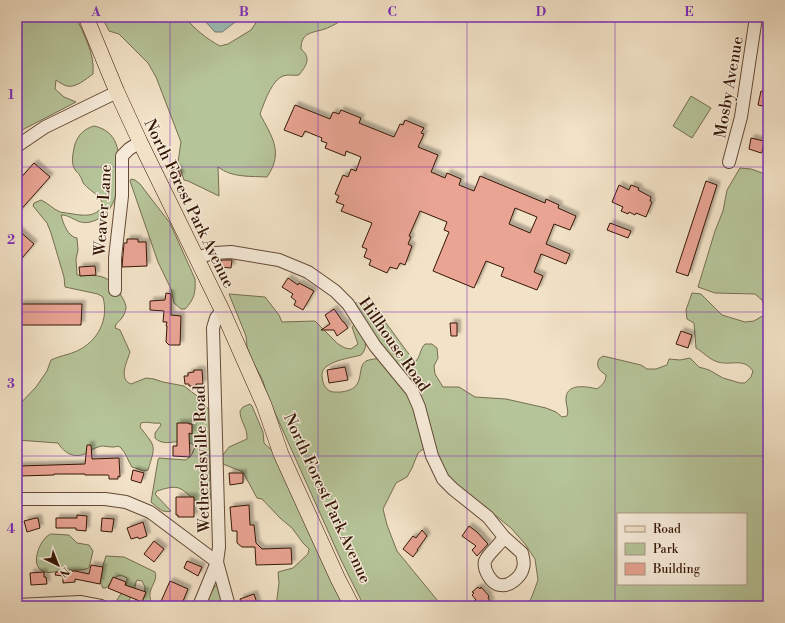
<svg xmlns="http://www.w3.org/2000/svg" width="785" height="623" viewBox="0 0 785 623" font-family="'Libre Bodoni',serif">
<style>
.green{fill:#b6c499;stroke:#766e4f;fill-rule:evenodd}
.water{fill:#9bbeb6;stroke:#727b6f}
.building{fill:#e9a494;stroke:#351705;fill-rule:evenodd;filter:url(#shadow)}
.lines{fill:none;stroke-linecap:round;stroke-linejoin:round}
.minor-casing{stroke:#644a36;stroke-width:14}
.major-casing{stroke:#351705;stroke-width:16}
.minor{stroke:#f7ecdb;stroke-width:12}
.major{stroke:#f2e2c7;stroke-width:15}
.grid{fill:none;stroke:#7b2cbf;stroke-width:1;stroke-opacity:0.55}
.labels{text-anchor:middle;stroke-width:3;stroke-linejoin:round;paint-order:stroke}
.street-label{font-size:16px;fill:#351705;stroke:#f7ecdb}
.neatline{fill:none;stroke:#7b2cbf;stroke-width:1.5}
.grid-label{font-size:13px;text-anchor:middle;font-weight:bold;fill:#7b2cbf}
</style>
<defs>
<filter id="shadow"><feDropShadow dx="3.5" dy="-3.5" stdDeviation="1" flood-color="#0004"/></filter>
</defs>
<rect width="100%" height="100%" fill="#f2e2c7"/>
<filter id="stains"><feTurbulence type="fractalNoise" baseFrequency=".005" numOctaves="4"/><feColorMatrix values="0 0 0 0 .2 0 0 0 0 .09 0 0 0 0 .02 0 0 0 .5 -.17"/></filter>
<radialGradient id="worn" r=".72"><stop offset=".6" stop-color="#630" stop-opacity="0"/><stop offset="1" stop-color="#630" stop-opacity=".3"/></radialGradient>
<g class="green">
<path d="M 17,17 L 76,17 C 84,35 95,54 93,74 C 86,79 76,88 67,86 C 63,85 59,82 56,80 L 55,89 L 64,97 L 76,102 L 24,129 L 17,135 Z"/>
<path d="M 102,17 L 185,17 C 194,29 207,39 220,46 L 228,44 L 251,30 L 260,17 L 344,17 C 339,23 332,26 325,29 C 312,33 301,32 301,49 C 312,58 306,66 299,75 C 294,76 288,74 283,76 C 272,80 264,103 260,114 C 272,137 284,152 267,177 C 251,176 232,178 218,167 L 219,196 L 188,181 L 184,180 L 178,162 L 181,142 L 156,77 L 148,63 L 119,34 L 109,31 Z"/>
<polygon points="691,96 711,108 692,138 673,126"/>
<path d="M 94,126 C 118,131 120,152 119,172 C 118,190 115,212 96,220 C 78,228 74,215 61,215 C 63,223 68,237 77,238 L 78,250 L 76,259 L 77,275 C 86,276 97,274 105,278 C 112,280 127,302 126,308 C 125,315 121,320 116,324 L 115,328 L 120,330 L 130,352 C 127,362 118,379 131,384 L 146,378 L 154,379 L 163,382 L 184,386 L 201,399 L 209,410 L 210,491 L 211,497 C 203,513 190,494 181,489 C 174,485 164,489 157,491 L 155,494 L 171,511 C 163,514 157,507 151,502 L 158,460 L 159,458 L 186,460 L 191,456 L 195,447 C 184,433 167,450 155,438 L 155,433 L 161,425 L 160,423 C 153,424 147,421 141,423 L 140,427 C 156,448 156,444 148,470 L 144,471 L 132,467 C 128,461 126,453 121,448 C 118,445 116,447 113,447 C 107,447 103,445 98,447 C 94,448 90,451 87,453 C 75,459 65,454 58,443 L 17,440 L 17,407 L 36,387 L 47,371 L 51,360 C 59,356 68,355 77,351 C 98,341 109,320 103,297 L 98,294 L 65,287 L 64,277 L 51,233 L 47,223 L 33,206 L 34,203 L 41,200 C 48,203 53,209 60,212 C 64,213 69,213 73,214 C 85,216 98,217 103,204 C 99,194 91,192 84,184 C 82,182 82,178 80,176 C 77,171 80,175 76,171 C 70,164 73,153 75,144 C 79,134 84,129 94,126 Z"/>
<path d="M 740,168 L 751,169 L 768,175 L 768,606 L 524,606 L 531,599 L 538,580 L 535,559 L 525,544 L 512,529 L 484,506 L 445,476 L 424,419 L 353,305 C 356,303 358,301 362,302 C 376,303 403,349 414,360 L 416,361 C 421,355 420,349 425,344 L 432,344 L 437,348 L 438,358 L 434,366 L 435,374 L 443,387 L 459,387 L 475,397 L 506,399 L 546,408 L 556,412 L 562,417 L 567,416 C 569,411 566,405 566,400 C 565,383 586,386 597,389 C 602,385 606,382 606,375 C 600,371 595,367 599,359 L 603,356 L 641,365 L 647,369 L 656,369 L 667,365 L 669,359 L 680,360 L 690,358 L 699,367 L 709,370 L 723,378 L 740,383 L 745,383 L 751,377 L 753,371 C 743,357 732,366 718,362 C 710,360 703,352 696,348 L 694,323 L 687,319 L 686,310 L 692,293 L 701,294 L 722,315 L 745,322 L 754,321 L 764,315 L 766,309 L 762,300 L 755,294 L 715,293 L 698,287 L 715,231 L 723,211 L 727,190 ZM 618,514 L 746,514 L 746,584 L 618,584 Z"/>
<path d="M 131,179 L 135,180 L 140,184 L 156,205 L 170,223 L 195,279 C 196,292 194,300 185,309 L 181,309 L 174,303 L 171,289 L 158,262 L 130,181 Z"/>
<path d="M 229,294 L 265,297 L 279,315 L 282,322 L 315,321 L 338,344 L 345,348 L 351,349 L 358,344 L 352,327 L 357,322 C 362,332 371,345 361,355 C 351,358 323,361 322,374 C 322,379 323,385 327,389 C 331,393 336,392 341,392 C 368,389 355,368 366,361 C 370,359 377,359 382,358 L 408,388 L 426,447 L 418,453 L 412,468 L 407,477 L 396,483 L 383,509 L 387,525 L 397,551 L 442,606 L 364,606 L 341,560 L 267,395 L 263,381 L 252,360 L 247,347 L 246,336 Z"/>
<path d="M 250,404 L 252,406 L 263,432 L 264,443 L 277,455 L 347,606 L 276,606 L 279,583 L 278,572 L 293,568 L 308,554 L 309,549 L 303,543 L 292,528 L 280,518 L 262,499 L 257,498 L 243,472 L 223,464 L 222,456 L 229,447 L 247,439 C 248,428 240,422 240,411 L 243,407 Z"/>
<path d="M 51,534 L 69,535 L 77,543 L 89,545 L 93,551 L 89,568 C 82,571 76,570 68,570 C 59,569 50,576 41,570 C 30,563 41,537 51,534 Z"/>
<path d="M 106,556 L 124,557 L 155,572 C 158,579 151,586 150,593 C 149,598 152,601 151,606 L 134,606 L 144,598 L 145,587 L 142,581 L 137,580 L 136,582 L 134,591 L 127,604 L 121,606 L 116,604 C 117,594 128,592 127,578 C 116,571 113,581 106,588 L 103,588 C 97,579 103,566 106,556 Z"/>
<polygon points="215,586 217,586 224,606 205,606 205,603"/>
</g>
<polygon class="water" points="231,17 242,17 222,32 215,32 204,20"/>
<g class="building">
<polygon points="761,91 768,93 768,107 758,105"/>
<path d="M 295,105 L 330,119 L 333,112 L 339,114 L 341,110 L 361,118 L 359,123 L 394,137 L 400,124 L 403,125 L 405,120 L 424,128 L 421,133 L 424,134 L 418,147 L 438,155 L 431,172 L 445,178 L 447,173 L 461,179 L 459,185 L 474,191 L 480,176 L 545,203 L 546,199 L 559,205 L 558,208 L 576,216 L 570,230 L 554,224 L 546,244 L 570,254 L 566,264 L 541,254 L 534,272 L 543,276 L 537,290 L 501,276 L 504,268 L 486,261 L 474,288 L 433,271 L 449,232 L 444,230 L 447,222 L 420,211 L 409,236 L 411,237 L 408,244 L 412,246 L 405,265 L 400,263 L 397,269 L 390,267 L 387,273 L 369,265 L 371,260 L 364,257 L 367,249 L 362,247 L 372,223 L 341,211 L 344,205 L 336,202 L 339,196 L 335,194 L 343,175 L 348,177 L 351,169 L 356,171 L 361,157 L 346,151 L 345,156 L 325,148 L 327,143 L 321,141 L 322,138 L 305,131 L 302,137 L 284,130 ZM 515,208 L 537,217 L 530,233 L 509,224 Z"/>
<polygon points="751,138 764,141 762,152 761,153 749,149"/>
<polygon points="34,163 50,177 17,214 17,182"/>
<polygon points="177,168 181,176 175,179 171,171"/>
<polygon points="706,181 717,185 688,276 676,272"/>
<polygon points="619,185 629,190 631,185 639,188 638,190 651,197 650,201 652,202 646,217 636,213 635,215 629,212 628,214 621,211 623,207 612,202"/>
<polygon points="610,223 631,231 628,238 607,230"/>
<polygon points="17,229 34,244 17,264"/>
<polygon points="127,239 138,239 138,242 146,242 147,266 122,267 124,243 127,243"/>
<polygon points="221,260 232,260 231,268 221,267"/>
<polygon points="95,266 96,275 80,276 79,267"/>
<polygon points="288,278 298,285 299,283 314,291 303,310 294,305 296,301 291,297 293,294 282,287"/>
<polygon points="166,293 171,294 171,315 181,316 180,345 169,345 166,342 167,326 166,326 167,322 163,322 164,311 150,310 150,301 165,300"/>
<polygon points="20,304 82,304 81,325 20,325"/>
<polygon points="334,309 343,322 344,322 348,328 337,336 334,330 321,330 330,324 325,315"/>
<polygon points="450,323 457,323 457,336 451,336"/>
<polygon points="681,331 692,335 688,348 676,344"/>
<polygon points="345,367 348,380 329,383 327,370"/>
<polygon points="194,370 202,370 203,384 196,384 196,386 189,386 189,384 185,384 184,376 188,376 188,373 194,372"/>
<polygon points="177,423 189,423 189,424 192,424 192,434 189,433 190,457 173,456 173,446 177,446"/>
<polygon points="87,445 91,445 92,459 119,458 120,477 118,476 118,479 109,479 109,476 108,475 85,475 85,474 54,474 54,475 19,476 19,466 85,464"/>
<polygon points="133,470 144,473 141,483 131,480"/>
<polygon points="229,473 243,473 243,483 230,485"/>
<polygon points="176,497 194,497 194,517 178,517 178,515 176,515"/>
<polygon points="249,505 250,525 254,525 256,543 262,549 291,548 292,564 256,565 255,547 242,547 237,543 237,531 232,531 230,507"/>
<polygon points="77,515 87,516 86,531 76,530 76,528 56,528 56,518 77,518"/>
<polygon points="36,518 38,518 40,528 27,532 24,521"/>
<polygon points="102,518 114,519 112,532 101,531"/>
<polygon points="143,522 147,536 139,539 138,537 131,539 127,528"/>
<polygon points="469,526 477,532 488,544 477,556 472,550 476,546 462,536"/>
<polygon points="422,530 427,536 417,550 418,550 413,557 403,549 413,536 416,538"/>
<polygon points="154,541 164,549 154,562 144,554"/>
<polygon points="187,561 202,567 198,576 184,568"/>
<polygon points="91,565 103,567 100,584 75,579 75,582 63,583 63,576 55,575 56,572 75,571 89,574"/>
<polygon points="44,572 44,577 46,577 47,584 31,585 30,573"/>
<polygon points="113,577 126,582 125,585 146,592 142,602 108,588"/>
<polygon points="170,581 188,589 181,606 159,606"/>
<polygon points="478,587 480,589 481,587 489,596 488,598 491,602 486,606 478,606 474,601 476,600 472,595 474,593 472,592"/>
<polygon points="254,594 258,606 242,606 240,599"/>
</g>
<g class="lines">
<defs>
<g id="minor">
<polyline points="17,146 45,127 117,92"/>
<polyline points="729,162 741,117 756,17"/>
<path d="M 198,257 L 215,253 L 231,252 L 279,260 L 308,272 L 335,291 L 348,304 L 375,346 L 412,391 L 419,407 L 432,456 L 443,479 L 453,489 L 488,517 L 504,537 L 522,553 C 523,558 525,563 523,568 C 521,577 509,587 500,585 C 491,584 483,569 485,561 C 489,552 499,546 504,537"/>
<polyline points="115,290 115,258 122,196 122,156 129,149 140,142"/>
<polyline points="17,499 105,499 126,502 150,512 217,562 229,606"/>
<polyline points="17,605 80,602 101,606"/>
<polyline points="199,606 217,562 219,547 213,328 216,318 222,310"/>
</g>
<polyline id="major" points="86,17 117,92 140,142 222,310 264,405 281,454 338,579 352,606"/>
</defs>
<use href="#minor" class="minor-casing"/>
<use href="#major" class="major-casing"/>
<use href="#minor" class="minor"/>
<use href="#major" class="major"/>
</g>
<path class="grid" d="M 170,17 L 170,606M 318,17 L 318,606M 467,17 L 467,606M 615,17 L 615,606M 17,167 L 768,167M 17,312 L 768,312M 17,456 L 768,456"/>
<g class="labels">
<g class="street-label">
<text transform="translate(728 87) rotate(-80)" y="6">Mosby Avenue</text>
<text transform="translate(190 203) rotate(64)" y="6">North Forest Park Avenue</text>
<text transform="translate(102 210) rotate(-86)" y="6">Weaver Lane</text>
<text transform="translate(395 344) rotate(55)" y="6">Hillhouse Road</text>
<text transform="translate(201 459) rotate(-92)" y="6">Wetheredsville Road</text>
<text transform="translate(328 498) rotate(65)" y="6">North Forest Park Avenue</text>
</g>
</g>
<rect width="785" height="623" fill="none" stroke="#f2e2c7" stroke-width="44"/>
<rect x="617" y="513" width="130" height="72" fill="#f7ecdb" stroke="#a99785"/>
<rect x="625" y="526" width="20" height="6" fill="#f2e2c7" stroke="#a99785"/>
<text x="653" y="533" font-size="12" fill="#351705">Road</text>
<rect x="625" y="543" width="20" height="12" fill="#b6c499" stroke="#a99785"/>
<text x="653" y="553" font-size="12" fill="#351705">Park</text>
<rect x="625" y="563" width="20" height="12" fill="#e9a494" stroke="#a99785"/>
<text x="653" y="573" font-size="12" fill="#351705">Building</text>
<g transform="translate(58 565) rotate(137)" stroke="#f7ecdb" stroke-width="3" paint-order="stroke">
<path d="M0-3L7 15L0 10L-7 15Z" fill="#351705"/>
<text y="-6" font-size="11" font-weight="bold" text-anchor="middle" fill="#351705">N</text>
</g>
<rect x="22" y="22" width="741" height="579" class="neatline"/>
<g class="grid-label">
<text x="96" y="16">A</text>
<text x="244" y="16">B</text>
<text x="392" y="16">C</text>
<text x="541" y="16">D</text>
<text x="689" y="16">E</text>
<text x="11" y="99">1</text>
<text x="11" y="244">2</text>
<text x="11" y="388">3</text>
<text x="11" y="533">4</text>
</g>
<rect width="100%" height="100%" filter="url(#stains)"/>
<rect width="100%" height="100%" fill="url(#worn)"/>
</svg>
